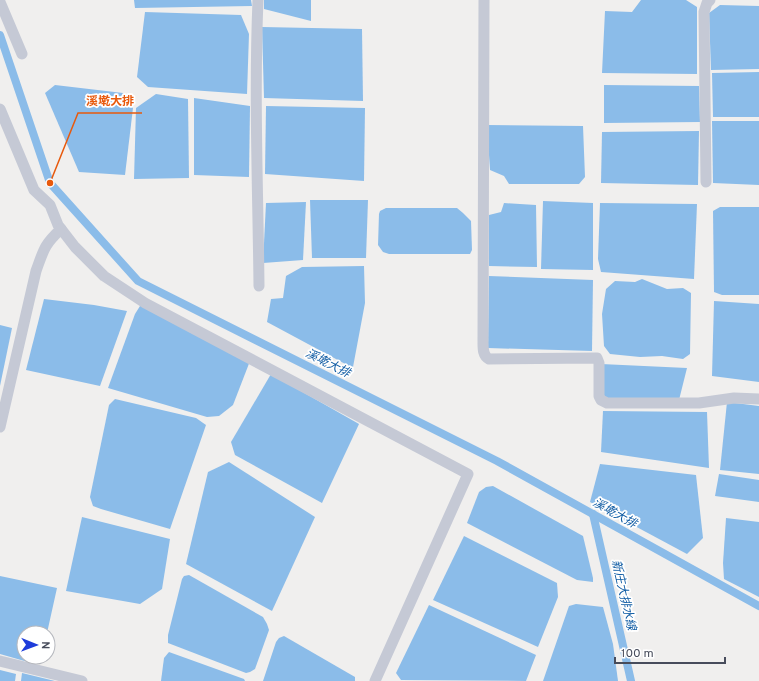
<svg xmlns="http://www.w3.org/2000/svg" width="759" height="681" viewBox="0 0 759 681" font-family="Overpass,'Noto Sans TC',sans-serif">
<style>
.water{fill:#8bbce9}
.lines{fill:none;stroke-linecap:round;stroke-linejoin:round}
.canal{stroke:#8bbce9;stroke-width:8}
.minor{stroke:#c5c9d5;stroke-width:11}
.labels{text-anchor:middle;stroke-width:3.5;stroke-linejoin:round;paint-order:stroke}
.water-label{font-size:12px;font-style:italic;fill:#105ca4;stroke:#fff}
.leader{fill:none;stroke:#e8590c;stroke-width:1.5}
.callout-dot{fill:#e8590c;stroke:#fff;stroke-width:1.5}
.callout-label{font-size:12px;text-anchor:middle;font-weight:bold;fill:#e8590c;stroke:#fff;stroke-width:3.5;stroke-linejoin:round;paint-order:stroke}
</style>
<rect width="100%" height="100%" fill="#f0efee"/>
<g class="water">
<polygon points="134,0 251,0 252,6 135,8"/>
<polygon points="264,0 311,0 311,21 264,9"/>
<polygon points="641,0 686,0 697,7 697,74 602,73 605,11 632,12"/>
<polygon points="720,5 759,6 759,69 711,70 709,13"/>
<polygon points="145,12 241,15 249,34 247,94 148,87 137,77"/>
<polygon points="262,27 362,29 363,101 264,98"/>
<polygon points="759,72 759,117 713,117 712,73"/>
<polygon points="55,85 123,93 133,108 125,175 79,172 45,93"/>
<polygon points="604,85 699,86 700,122 604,123"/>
<polygon points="156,94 188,99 189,178 134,179 136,108"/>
<polygon points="194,98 250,106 249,177 194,175"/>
<polygon points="266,106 365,108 364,181 265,174"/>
<polygon points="712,121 759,121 759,185 713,183"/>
<polygon points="487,125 583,126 585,177 579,184 509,184 504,176 490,170"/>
<polygon points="699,131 698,185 601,183 602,132"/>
<polygon points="310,200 368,200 366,258 312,258"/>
<polygon points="543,201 593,203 593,270 541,269"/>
<polygon points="306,202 303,260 263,263 266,203"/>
<polygon points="504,203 536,205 537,267 489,266 489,215 501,212"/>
<polygon points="600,203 697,204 694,279 601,272 598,259"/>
<polygon points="720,207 759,207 759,295 722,295 714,292 713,211"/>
<polygon points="386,208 457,208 463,213 471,221 472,250 470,254 389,254 383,252 378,245 379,214 380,211"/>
<polygon points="364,266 365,303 353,367 349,366 267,322 271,299 283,298 286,276 302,267"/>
<polygon points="489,276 593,280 592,351 488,348"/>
<polygon points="642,279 667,289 683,288 691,293 690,354 683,359 662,356 640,357 610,354 604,346 602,314 606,289 615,281 635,282"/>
<polygon points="44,299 94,305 127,311 100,386 26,370"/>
<polygon points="714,301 759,304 759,382 712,376"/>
<polygon points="147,303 250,361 233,405 219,416 207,417 108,388 135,314 140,306"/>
<polygon points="0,325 12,328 0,386"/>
<polygon points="601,364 687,368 679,400 601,398"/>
<polygon points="271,374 359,424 322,503 235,455 231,442"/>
<polygon points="115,399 196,418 206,425 170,529 101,509 93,506 90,497 109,405"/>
<polygon points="727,402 759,406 759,474 720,470"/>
<polygon points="603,411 707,412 709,468 601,452"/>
<polygon points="229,462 315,517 272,611 186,564 208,472"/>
<polygon points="600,464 696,475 703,538 687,554 590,502"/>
<polygon points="719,474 759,480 759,502 715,496"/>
<polygon points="493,486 583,536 593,578 593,582 577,580 467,523 479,492 486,487"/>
<polygon points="82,517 170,539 162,589 140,604 66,591"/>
<polygon points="726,518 759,522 759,597 724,579 723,563"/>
<polygon points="464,536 557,583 558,597 538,647 433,600"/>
<polygon points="189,575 263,617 267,624 269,630 255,669 250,672 246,673 168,643 168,635 182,579 184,576"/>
<polygon points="0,576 57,588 47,633 24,633 24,657 36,657 28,662 0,654"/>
<polygon points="576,604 603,607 613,644 618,681 543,681 569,606"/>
<polygon points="429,605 536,655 526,681 401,680 396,673"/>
<polygon points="284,636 355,677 355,681 263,681 276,642 279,638"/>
<polygon points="169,652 244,679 245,681 161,681 164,658"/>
<polygon points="0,670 16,674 15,681 0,681"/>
<polygon points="22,673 55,681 21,681"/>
</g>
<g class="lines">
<g class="canal">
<polyline points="0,35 50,183 138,281 497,461 759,606"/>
<polyline points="593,514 631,681"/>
</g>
<g class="minor">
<path d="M 258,0 C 254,95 258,190 259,286"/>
<path d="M 484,0 L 483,343 C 483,349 483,356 489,359 L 597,358 L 599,363 L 599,396 L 601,400 L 607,403 L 699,403 L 734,398 L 759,399"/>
<polyline points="0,2 22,54"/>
<polyline points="0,109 34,190 50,205 58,225 75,247 104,276 145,303 468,474 375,681"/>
<polyline points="706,182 704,12 707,3 710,0"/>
<path d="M 0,427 L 36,271 C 44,249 44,245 61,229"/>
<polyline points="0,661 82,681"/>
</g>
</g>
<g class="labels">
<g class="water-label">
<text transform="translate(328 363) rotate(27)" y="4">溪墘大排</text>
<text transform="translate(615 513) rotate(29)" y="4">溪墘大排</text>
<text transform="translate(624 595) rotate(77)" y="4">新庄大排水線</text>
</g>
</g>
<path class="leader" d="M50 183L78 113H142"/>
<circle class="callout-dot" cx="50" cy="183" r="4"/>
<g class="callout-label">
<text x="110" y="105">溪墘大排</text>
</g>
<g transform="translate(36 645) rotate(91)"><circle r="19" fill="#ffffff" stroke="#b5b7bd"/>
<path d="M0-3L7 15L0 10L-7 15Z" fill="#1e3cda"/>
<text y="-6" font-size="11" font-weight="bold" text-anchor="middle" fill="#474c5b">N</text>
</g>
<path d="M615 657v6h110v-6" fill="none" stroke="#474c5b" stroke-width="2"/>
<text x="621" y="657" font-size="12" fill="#474c5b" stroke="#ffffff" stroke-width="3" paint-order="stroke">100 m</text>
</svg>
